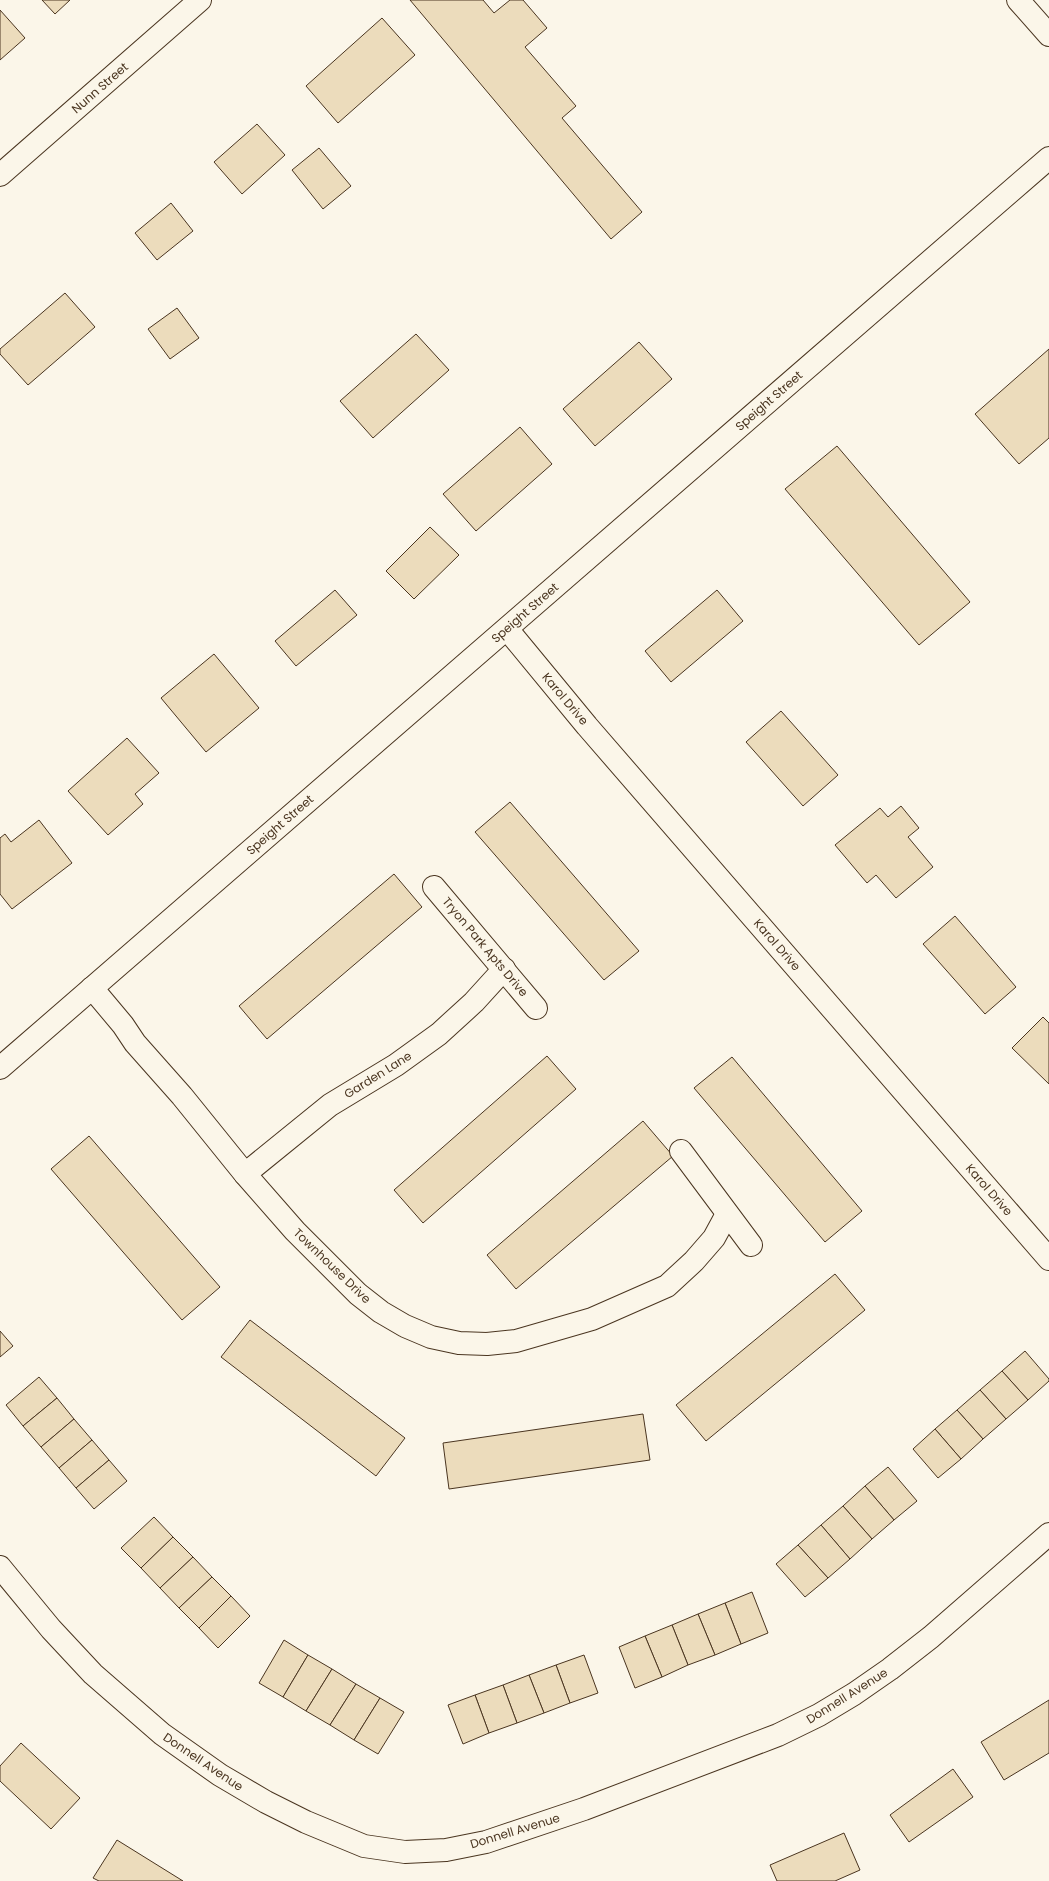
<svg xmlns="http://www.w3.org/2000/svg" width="1049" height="1881" viewBox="0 0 1049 1881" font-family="Poppins,sans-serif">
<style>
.building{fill:#ecdcbc;stroke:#4a3520}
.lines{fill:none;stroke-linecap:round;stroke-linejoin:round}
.minor-casing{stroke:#4a3520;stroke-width:24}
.major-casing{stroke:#4a3520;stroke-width:24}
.minor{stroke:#fbf6e9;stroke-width:22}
.major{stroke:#fbf6e9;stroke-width:22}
.labels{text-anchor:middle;stroke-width:3;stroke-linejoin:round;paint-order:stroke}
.street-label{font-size:12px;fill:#4a3520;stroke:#fbf6e9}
</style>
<rect width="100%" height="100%" fill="#fbf6e9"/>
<g class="building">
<polygon points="42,0 70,0 55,14"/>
<polygon points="410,0 483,0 494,13 510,0 523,0 547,28 525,47 576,106 562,118 642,212 611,239"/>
<polygon points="0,10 25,38 0,60"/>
<polygon points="382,18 415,55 338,123 306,86"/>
<polygon points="257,124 285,155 242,194 214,162"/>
<polygon points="319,148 351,186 323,209 292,170"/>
<polygon points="171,203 193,231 157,260 135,233"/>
<polygon points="65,293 95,327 28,385 0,354 0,349"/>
<polygon points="177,308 199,338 170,359 148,329"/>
<polygon points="416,334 449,370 373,438 340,401"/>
<polygon points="639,342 672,379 595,446 563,409"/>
<polygon points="1049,349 1049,438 1019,464 975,414"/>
<polygon points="520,427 552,464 476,531 443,494"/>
<polygon points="837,446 970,602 919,645 785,489"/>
<polygon points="430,527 459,555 414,599 386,571"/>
<polygon points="335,590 357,615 296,666 275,641"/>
<polygon points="717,590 743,621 671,682 645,651"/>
<polygon points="214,654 259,708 206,752 161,698"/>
<polygon points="781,711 838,775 803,806 746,742"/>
<polygon points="127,738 159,773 135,794 143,804 108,835 68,791"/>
<polygon points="510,802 639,951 604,980 475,832"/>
<polygon points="901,806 919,828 908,837 933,867 896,898 876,875 867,883 835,845 880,808 888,817"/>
<polygon points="39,820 72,863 12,909 0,894 0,838 5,834 11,842"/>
<polygon points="394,874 422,907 267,1039 239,1006"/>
<polygon points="955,916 1016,987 985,1014 923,944"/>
<polygon points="1043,1017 1049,1023 1049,1084 1012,1048"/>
<polygon points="547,1056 576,1089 423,1223 394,1190"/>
<polygon points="732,1057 862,1211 825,1242 694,1088"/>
<polygon points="643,1121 673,1156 516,1289 487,1255"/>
<polygon points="89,1136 220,1287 182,1320 51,1169"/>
<polygon points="835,1274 865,1310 706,1441 676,1405"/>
<polygon points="250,1320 405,1438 376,1476 221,1357"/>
<polygon points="0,1331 13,1346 0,1357"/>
<polygon points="1025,1351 1049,1379 1049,1381 1028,1400 1002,1371"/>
<polygon points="1002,1371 1028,1400 1006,1419 980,1390"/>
<polygon points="39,1377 57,1398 23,1426 6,1405"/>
<polygon points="980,1390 1006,1419 983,1439 957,1410"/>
<polygon points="57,1398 74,1419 41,1447 23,1426"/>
<polygon points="957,1410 983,1439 961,1459 935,1429"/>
<polygon points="643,1414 650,1460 449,1489 443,1443"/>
<polygon points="74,1419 92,1440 59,1468 41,1447"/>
<polygon points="935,1429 961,1459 938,1478 913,1449"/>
<polygon points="92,1440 109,1460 76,1488 59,1468"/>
<polygon points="109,1460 127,1481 94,1509 76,1488"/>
<polygon points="888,1467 917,1501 894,1520 865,1486"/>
<polygon points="865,1486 894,1520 872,1539 843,1506"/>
<polygon points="843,1506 872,1539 850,1559 821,1525"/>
<polygon points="154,1517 173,1537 141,1568 121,1548"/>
<polygon points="821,1525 850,1559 828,1578 798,1545"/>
<polygon points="173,1537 193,1557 160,1588 141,1568"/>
<polygon points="798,1545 828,1578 805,1597 776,1564"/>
<polygon points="193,1557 212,1577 179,1608 160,1588"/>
<polygon points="212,1577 231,1596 199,1628 179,1608"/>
<polygon points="752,1592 768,1633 741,1644 725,1603"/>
<polygon points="231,1596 250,1616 218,1648 199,1628"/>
<polygon points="725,1603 741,1644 715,1655 698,1614"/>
<polygon points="698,1614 715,1655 688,1665 672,1625"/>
<polygon points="672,1625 688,1665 662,1677 645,1636"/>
<polygon points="645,1636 662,1677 635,1688 619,1647"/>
<polygon points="284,1640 308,1655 283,1697 259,1683"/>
<polygon points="308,1655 332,1669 306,1711 283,1697"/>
<polygon points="584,1655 598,1693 570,1703 556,1665"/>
<polygon points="556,1665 570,1703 544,1713 529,1675"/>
<polygon points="332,1669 356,1684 330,1725 306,1711"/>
<polygon points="529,1675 544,1713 517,1723 503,1685"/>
<polygon points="356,1684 380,1698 354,1740 330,1725"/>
<polygon points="503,1685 517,1723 489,1733 475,1695"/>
<polygon points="475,1695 489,1733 463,1744 448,1705"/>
<polygon points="380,1698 404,1712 378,1754 354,1740"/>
<polygon points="1049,1700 1049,1753 1004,1780 981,1742"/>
<polygon points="21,1743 80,1798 51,1829 0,1781 0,1766"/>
<polygon points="953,1769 973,1797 909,1842 890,1815"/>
<polygon points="844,1833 860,1870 835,1881 777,1881 770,1865"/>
<polygon points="117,1840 183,1881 99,1881 93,1878"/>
</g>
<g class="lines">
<defs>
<g id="minor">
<polyline points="0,175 200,0"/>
<polyline points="507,629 587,726 1049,1259"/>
<polyline points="434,887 536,1008"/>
<polyline points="92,988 123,1025 135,1043 182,1096 245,1174 295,1231 358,1294 381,1312 405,1326 431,1337 459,1343 487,1344 516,1341 592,1319 667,1286 694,1261 714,1238 727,1214"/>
<polyline points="0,1068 1049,158"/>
<polyline points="681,1151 751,1245"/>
<polyline points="245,1174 330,1105 396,1065 439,1034 474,1002 504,969"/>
<polyline points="0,1567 51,1629 93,1674 162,1734 220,1775 266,1802 306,1822 364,1846 405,1852 446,1850 486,1842 584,1809 778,1735 819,1715 854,1694 890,1669 931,1637 1049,1534"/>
</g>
<polyline id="major" points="1018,0 1049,35"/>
</defs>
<use href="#minor" class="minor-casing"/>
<use href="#major" class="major-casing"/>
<use href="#minor" class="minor"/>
<use href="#major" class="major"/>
</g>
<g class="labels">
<g class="street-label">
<text transform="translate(100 88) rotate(-41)" y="4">Nunn Street</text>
<text transform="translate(769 401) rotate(-41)" y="4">Speight Street</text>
<text transform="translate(525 613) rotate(-41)" y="4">Speight Street</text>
<text transform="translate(565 699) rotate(50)" y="4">Karol Drive</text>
<text transform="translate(280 825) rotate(-41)" y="4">Speight Street</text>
<text transform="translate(777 945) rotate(49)" y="4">Karol Drive</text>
<text transform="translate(485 947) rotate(50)" y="4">Tryon Park Apts Drive</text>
<text transform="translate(378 1075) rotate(-32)" y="4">Garden Lane</text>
<text transform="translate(989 1190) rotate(49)" y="4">Karol Drive</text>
<text transform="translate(332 1266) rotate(44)" y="4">Townhouse Drive</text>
<text transform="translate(847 1696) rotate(-32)" y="4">Donnell Avenue</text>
<text transform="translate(203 1762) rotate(34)" y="4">Donnell Avenue</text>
<text transform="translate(515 1831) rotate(-17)" y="4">Donnell Avenue</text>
</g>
</g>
</svg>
